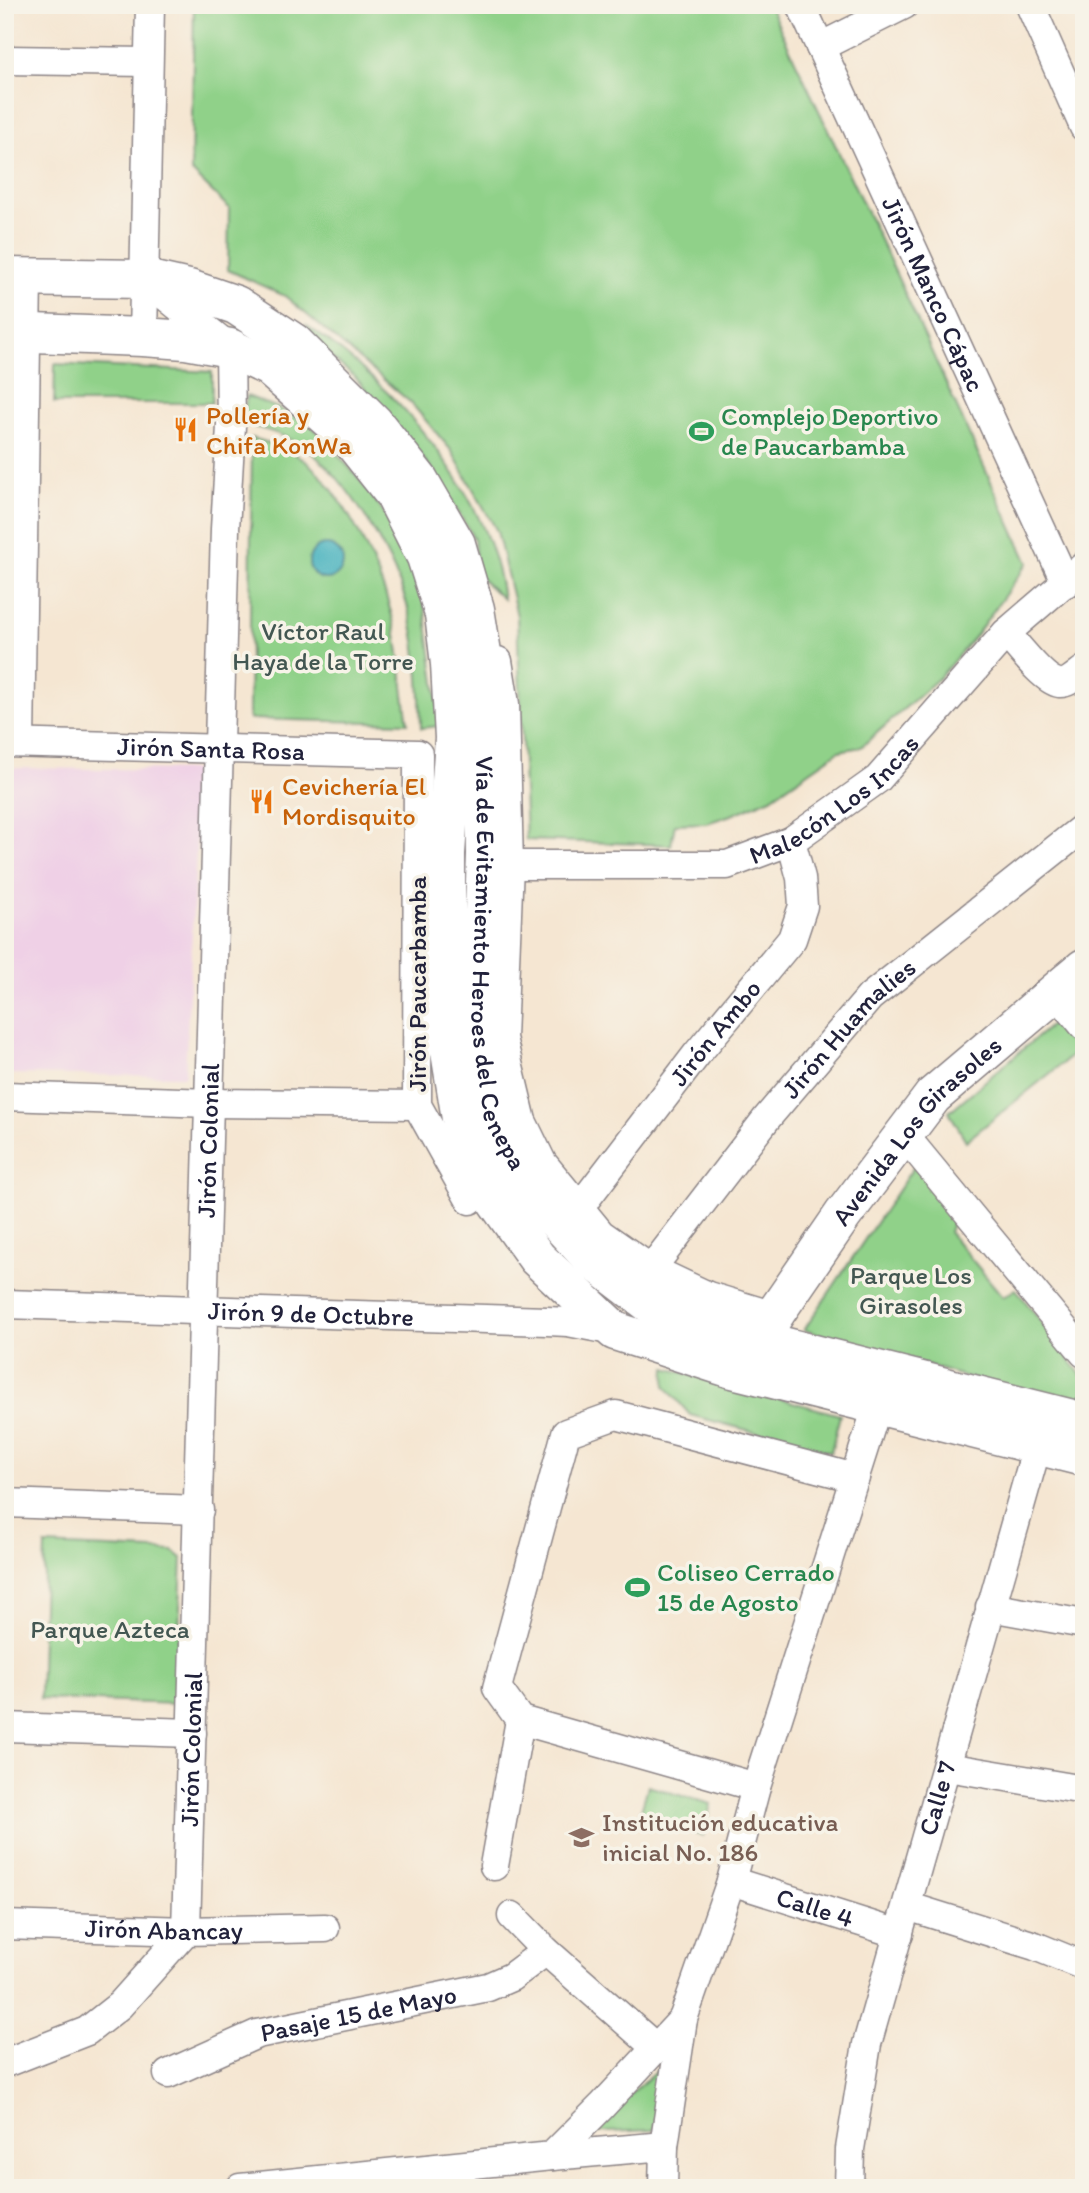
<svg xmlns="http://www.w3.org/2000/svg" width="1089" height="2193" viewBox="0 0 1089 2193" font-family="Itim,sans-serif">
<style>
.built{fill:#efd0e6}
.green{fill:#90d189;stroke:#597a62;stroke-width:2}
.water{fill:#42b1be;stroke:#326a7c;stroke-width:2}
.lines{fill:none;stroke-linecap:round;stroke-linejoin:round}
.minor-casing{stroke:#8c8486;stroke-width:31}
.secondary-casing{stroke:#8c8486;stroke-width:41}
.primary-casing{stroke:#8c8486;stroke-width:41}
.minor{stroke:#fff;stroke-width:28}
.secondary{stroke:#fff;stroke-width:38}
.primary{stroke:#fff;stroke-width:38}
.labels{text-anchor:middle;stroke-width:7;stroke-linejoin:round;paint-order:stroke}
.street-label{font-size:26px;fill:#22223b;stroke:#f7f3e8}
.food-label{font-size:26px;fill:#c56008;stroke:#f7f3e8;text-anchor:start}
.leisure-label{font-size:26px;fill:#27864d;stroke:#f7f3e8;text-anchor:start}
.park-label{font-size:26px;fill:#435752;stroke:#f7f3e8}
.education-label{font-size:26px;fill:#785e54;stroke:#f7f3e8;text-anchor:start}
</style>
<rect width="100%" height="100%" fill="#f7f3e8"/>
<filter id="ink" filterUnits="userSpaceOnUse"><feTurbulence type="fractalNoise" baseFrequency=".0143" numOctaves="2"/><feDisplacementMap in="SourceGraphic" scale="14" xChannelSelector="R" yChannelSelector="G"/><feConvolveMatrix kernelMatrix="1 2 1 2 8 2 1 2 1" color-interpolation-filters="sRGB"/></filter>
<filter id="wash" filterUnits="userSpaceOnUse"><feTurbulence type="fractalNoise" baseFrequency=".00686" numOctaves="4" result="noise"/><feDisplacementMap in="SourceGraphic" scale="28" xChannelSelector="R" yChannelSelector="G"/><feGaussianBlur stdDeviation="1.57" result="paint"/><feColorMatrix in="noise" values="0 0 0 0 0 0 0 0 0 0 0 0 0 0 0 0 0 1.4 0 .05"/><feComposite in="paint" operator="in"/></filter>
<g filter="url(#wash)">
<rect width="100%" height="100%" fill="#f5e6d2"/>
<polygon class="built" points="5,768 200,770 185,1076 5,1074"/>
<g class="green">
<polygon points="194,5 769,5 892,265 1028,563 976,635 940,677 861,747 839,751 771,798 734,814 707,823 675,824 671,845 526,840 517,616 497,531 451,450 411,403 285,296 228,270 229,208 191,171"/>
<path d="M 306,325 C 393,384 490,491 503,599 L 477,575 L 474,539 L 436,474 L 355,377 L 322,350 L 306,333 Z"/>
<polygon points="55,364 212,372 212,403 54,403"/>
<path d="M 247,396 L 280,409 L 312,426 L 356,475 L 385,514 L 423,595 L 441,726 L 421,728 C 420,690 419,652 410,616 C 397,562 349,477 302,446 C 284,434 264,429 242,424 Z"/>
<path d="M 252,438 C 272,443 293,450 310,465 C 346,498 380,569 392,616 C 401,650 402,688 408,723 L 249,719 Z"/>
<polygon points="1064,1014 1084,1046 966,1141 949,1112"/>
<polygon points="915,1165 956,1212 949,1232 1003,1297 1016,1289 1084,1379 1084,1411 804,1330"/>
<polygon points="666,1368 840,1415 831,1452 690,1415 665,1386"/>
<polygon points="45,1545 173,1551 182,1558 176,1704 40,1699"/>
<polygon points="648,1786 711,1804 703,1836 639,1817"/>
<polygon points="668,2061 654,2130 586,2133"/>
</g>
<circle class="water" cx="326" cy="562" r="17"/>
</g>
<g filter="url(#ink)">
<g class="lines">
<defs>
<g id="minor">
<path id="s1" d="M 801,5 L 1066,583"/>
<polyline points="1030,5 1084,127"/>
<polyline points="820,47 904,5"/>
<polyline points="5,60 147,62"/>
<polyline points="143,337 150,5"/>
<path d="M 1006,633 C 1017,645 1044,681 1059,683 C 1068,684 1077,675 1084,670"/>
<polyline points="498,661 505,704 509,865 502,1038 522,1121 542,1162 601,1234 651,1269 708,1296 774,1316"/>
<path id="s2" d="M 5,743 L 418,754 L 417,1105 L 470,1200"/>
<polyline points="20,743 27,278"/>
<path id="s3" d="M 509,865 L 727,865 L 791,841 L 878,779 L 1006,633 L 1084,566"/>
<polyline points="1055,991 1084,1026"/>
<polyline points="5,1096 210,1103 417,1105"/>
<polyline points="904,1135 1084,1353"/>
<path id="s4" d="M 579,1208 L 697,1054 L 792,939 L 803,906 L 801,878 L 791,841"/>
<path id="s5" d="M 651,1269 L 767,1118 L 870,997 L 1084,827"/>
<path id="s6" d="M 5,1304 L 547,1321 L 568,1322 L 615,1331"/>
<polyline points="5,1503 199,1510"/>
<polyline points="990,1607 1084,1624"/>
<polyline points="5,1727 192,1733"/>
<polyline points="947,1767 1084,1790"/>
<polyline points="756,1787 520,1720 497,1688 566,1433 616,1415 855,1478"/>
<polyline points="494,1866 520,1720"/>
<path id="s7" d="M 731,1881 L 899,1934"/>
<polyline points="907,1906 1035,1946 1084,1966"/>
<polyline points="512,1916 546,1951 655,2047"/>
<path id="s8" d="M 5,1925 L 186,1931 L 325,1928"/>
<path id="s9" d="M 5,2063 L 87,2031 L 120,2005 L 186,1931 L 225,529 L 231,426 L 230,348 L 148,282"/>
<path id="s10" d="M 168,2074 L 257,2034 L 488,1987 L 511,1977 L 546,1951"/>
<polyline points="552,2156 664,2146"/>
<polyline points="240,2188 552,2156 602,2106 683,2019"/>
<polyline points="663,2188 664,2146 683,2019 731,1881 756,1787 878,1404"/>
<path id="s11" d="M 849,2188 L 850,2149 L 867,2044 L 1042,1429"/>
</g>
<g id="secondary">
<path id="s12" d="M 749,1371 L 758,1340 L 777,1311 L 843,1215 L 933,1096 L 1084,968"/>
</g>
<g id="primary">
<path id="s13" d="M 5,277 L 145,279 L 189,289 L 236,305 L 294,343 L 374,423 L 419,480 L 456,544 L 475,609 L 484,665 L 486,854 L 480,1025 L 493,1119 L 540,1203 L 594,1261 L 649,1303 L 758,1340 L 1084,1422"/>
<polyline points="5,332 143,337 186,340 230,348 269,367 348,436 394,494 426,557 444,614 450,664 454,738 446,854 446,1027 462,1125 497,1202 537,1258 615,1331 729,1368 1084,1457"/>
</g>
</defs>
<use href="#minor" class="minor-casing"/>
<use href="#secondary" class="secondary-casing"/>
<use href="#primary" class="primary-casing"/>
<use href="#minor" class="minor"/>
<use href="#secondary" class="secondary"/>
<use href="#primary" class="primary"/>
</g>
</g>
<defs>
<symbol id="restaurant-bare" viewBox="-9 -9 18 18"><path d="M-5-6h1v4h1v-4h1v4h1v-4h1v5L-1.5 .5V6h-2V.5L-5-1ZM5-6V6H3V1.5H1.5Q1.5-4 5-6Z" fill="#e8710a" stroke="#f7f3e8" stroke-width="2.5" paint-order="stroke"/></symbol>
<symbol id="stadium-bare" viewBox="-9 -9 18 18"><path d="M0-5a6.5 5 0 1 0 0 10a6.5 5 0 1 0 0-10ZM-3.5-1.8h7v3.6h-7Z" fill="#2e9e5b" stroke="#f7f3e8" stroke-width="2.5" paint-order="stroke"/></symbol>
<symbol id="school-bare" viewBox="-9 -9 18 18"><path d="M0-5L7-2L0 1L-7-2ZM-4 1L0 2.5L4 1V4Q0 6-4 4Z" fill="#8d6e63" stroke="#f7f3e8" stroke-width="2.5" paint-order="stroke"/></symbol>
</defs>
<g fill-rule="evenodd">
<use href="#restaurant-bare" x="168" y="412" width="35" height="35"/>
<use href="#stadium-bare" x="684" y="414" width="35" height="35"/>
<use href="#restaurant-bare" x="244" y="784" width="35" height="35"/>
<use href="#stadium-bare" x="620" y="1570" width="35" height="35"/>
<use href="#school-bare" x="564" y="1820" width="35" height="35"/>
</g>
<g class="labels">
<g class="street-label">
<text dy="9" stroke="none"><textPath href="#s1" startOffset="318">Jirón Manco Cápac</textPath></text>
<text dy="9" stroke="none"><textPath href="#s2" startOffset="206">Jirón Santa Rosa</textPath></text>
<text dy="9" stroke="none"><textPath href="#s3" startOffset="345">Malecón Los Incas</textPath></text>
<text dy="9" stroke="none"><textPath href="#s13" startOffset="989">Vía de Evitamiento Heroes del Cenepa</textPath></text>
<text transform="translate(417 984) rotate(-90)" y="9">Jirón Paucarbamba</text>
<text dy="9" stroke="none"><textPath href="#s5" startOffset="312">Jirón Huamalies</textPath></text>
<text dy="9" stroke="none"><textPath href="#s4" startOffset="222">Jirón Ambo</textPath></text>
<text dy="9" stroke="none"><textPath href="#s12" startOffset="296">Avenida Los Girasoles</textPath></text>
<text dy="9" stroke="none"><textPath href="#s9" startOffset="1020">Jirón Colonial</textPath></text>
<text dy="9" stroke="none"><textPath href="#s6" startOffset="306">Jirón 9 de Octubre</textPath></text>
<text dy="9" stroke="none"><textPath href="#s9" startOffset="411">Jirón Colonial</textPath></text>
<text dy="9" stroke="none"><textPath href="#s11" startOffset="401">Calle 7</textPath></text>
<text dy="9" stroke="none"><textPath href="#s7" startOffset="88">Calle 4</textPath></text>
<text dy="9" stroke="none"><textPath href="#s8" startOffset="159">Jirón Abancay</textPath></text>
<text dy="9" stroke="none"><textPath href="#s10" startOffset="201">Pasaje 15 de Mayo</textPath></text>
</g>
<g class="food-label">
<text x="206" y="424">Pollería y<tspan x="206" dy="30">Chifa KonWa</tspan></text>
<text x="282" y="795">Cevichería El<tspan x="282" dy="30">Mordisquito</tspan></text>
</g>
<g class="leisure-label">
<text x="721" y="425">Complejo Deportivo<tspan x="721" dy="30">de Paucarbamba</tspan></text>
<text x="657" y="1581">Coliseo Cerrado<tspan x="657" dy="30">15 de Agosto</tspan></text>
</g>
<g class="park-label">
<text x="323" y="640">Víctor Raul<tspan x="323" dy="30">Haya de la Torre</tspan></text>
<text x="911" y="1284">Parque Los<tspan x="911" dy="30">Girasoles</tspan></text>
<text x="110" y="1638">Parque Azteca</text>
</g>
<g class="education-label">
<text x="602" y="1831">Institución educativa<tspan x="602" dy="30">inicial No. 186</tspan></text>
</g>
</g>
<rect width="1089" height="2193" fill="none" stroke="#f7f3e8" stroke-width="28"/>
</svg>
